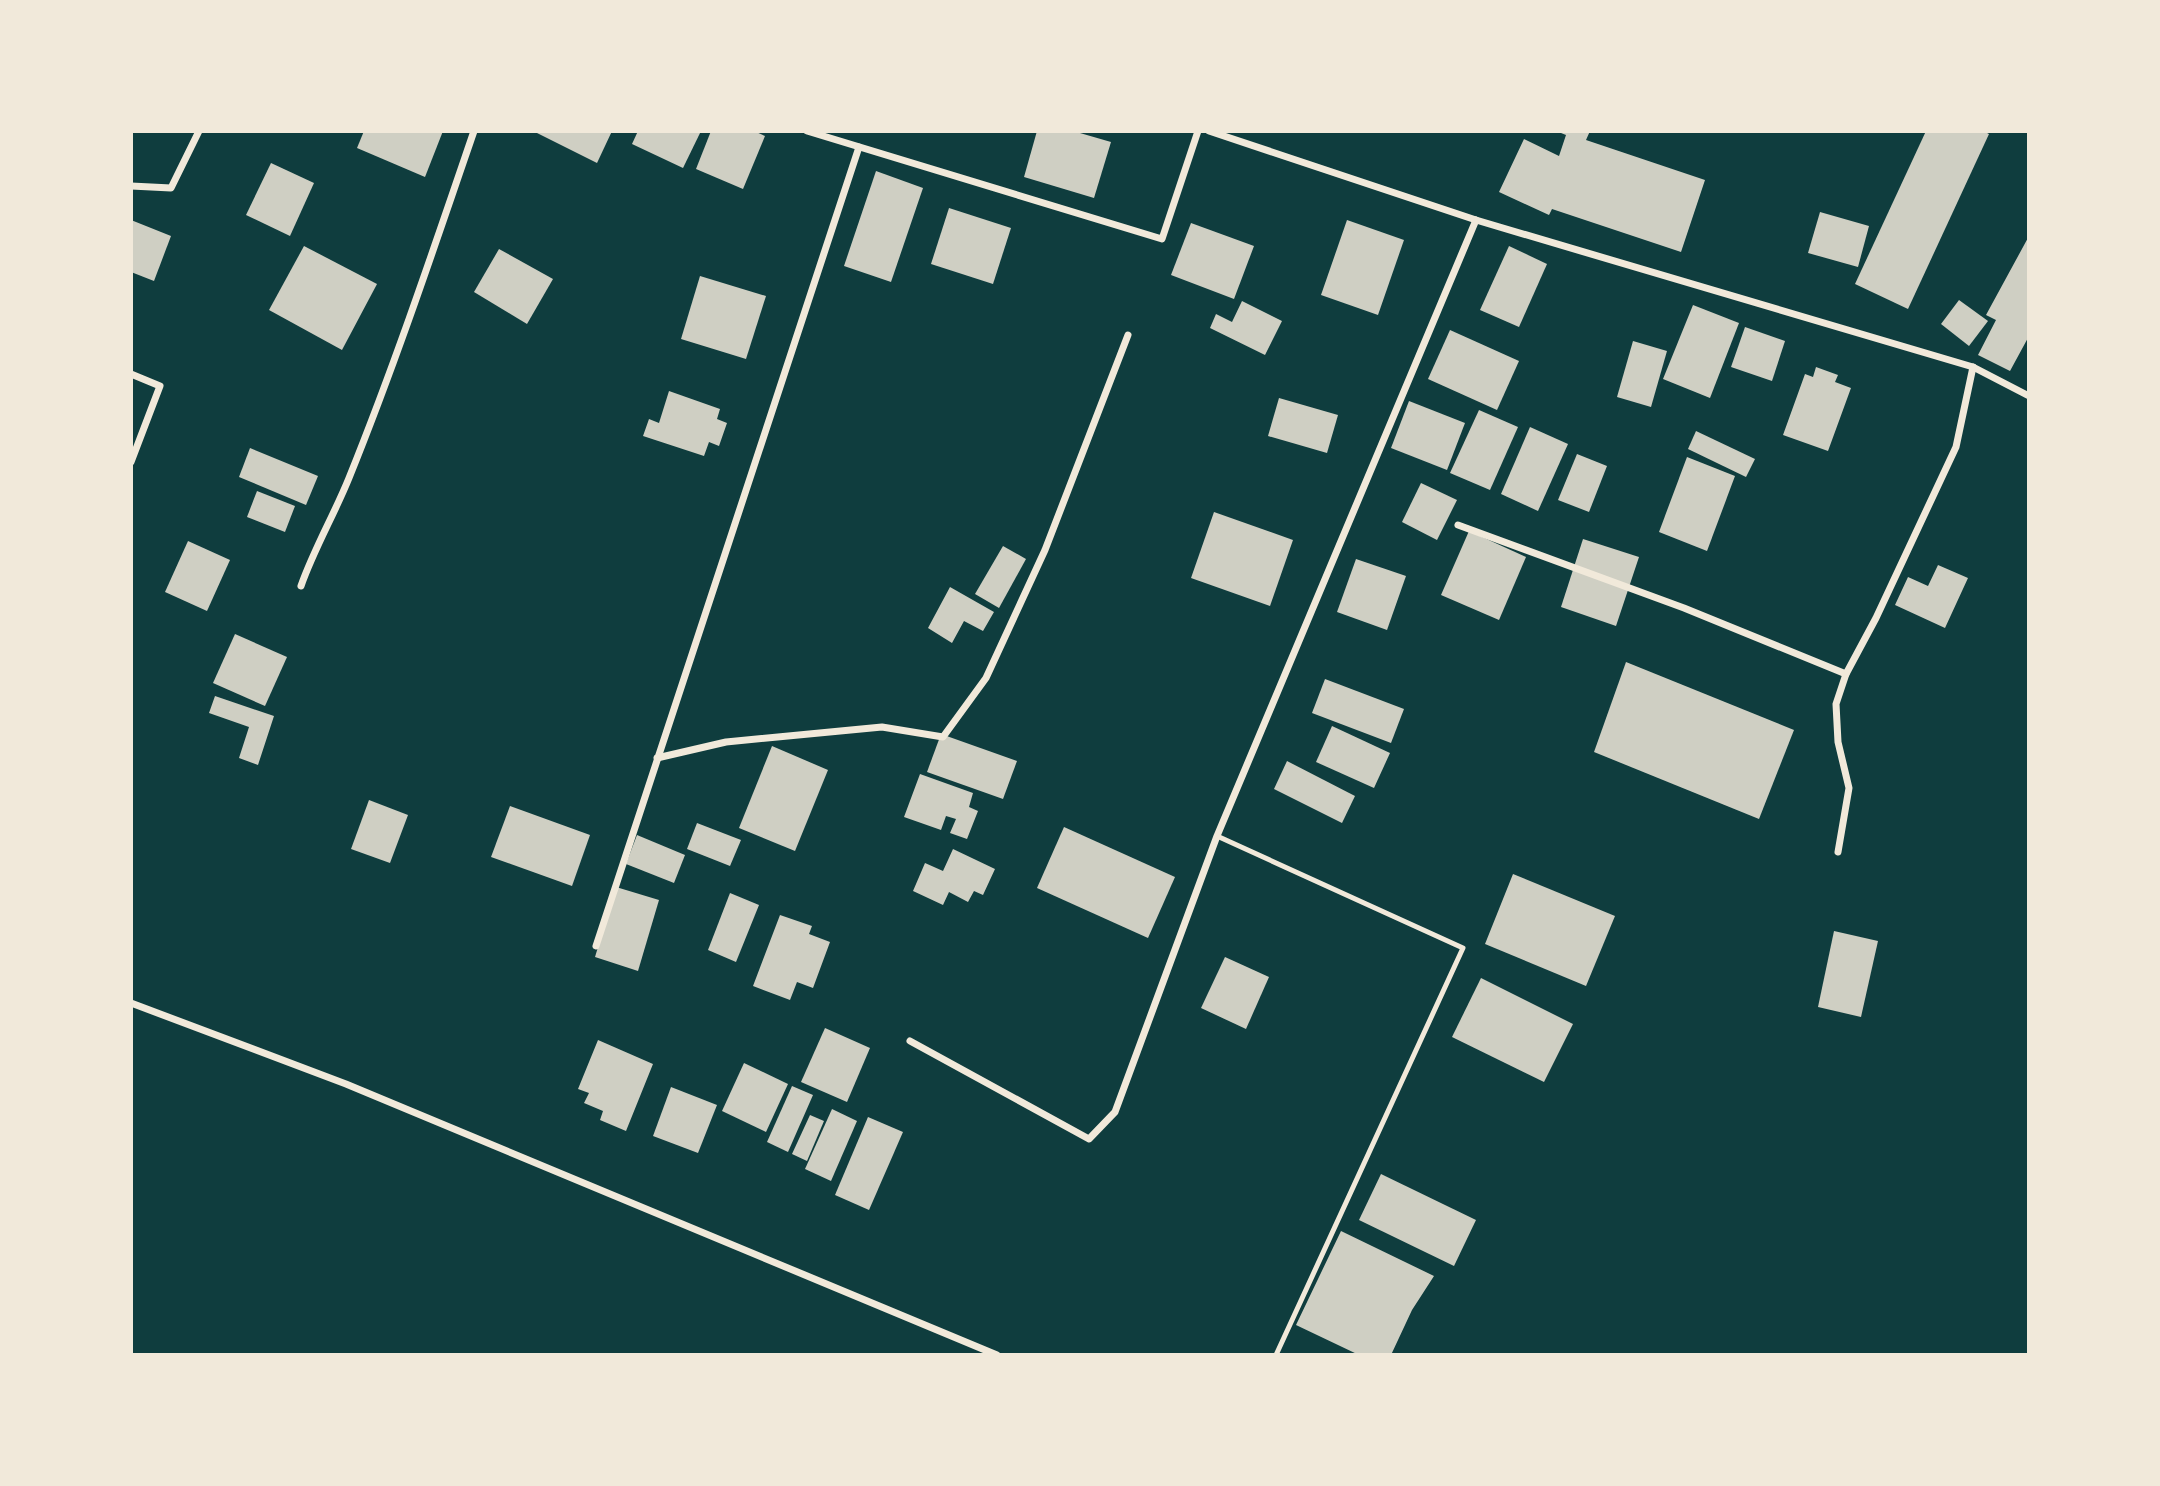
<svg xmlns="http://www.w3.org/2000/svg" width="2160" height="1486" viewBox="0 0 2160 1486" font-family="Jost,sans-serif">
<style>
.building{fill:#cfcfc3}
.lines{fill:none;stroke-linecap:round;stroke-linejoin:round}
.service{stroke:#f1e9da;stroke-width:5}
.minor{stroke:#f1e9da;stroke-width:7}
</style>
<rect width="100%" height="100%" fill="#0f3d3e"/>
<g class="building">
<polygon points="364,131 443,131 425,177 357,148"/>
<polygon points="533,131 612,131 597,163"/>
<polygon points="638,131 701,131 683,168 632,144"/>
<polygon points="711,131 754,131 765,136 743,189 696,169"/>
<polygon points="1037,131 1073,131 1111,142 1094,198 1024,177"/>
<polygon points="1556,131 1590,131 1586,140 1705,180 1681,252 1552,209 1549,215 1499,192 1524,139 1559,156 1566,135"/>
<polygon points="1926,131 1983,131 1989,134 1908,309 1855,284"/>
<polygon points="271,163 314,183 290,236 246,215"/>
<polygon points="876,171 923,188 891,282 844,266"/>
<polygon points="949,208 1011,228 993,284 931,264"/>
<polygon points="1820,212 1869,226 1858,267 1808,253"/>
<polygon points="131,220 171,236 154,281 131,272"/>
<polygon points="1347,220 1404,240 1378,315 1321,295"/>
<polygon points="1191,223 1254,246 1234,299 1171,275"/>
<polygon points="2029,236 2029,336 2010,371 1978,355 1996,320 1986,315"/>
<polygon points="304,246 377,284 342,350 269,310"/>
<polygon points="1509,246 1547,264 1519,327 1480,310"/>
<polygon points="499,249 553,279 527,324 474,292"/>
<polygon points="700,276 766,296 746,359 681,339"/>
<polygon points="1959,300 1988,321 1969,346 1941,324"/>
<polygon points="1242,301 1282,321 1265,355 1210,328 1216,314 1232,322"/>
<polygon points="1693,305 1739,323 1710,398 1663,379"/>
<polygon points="1745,327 1785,341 1772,381 1731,367"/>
<polygon points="1450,330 1519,361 1497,410 1428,379"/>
<polygon points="1633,341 1667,351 1651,407 1617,397"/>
<polygon points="1816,367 1838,375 1835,382 1851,388 1828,451 1783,435 1805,374 1813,377"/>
<polygon points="669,391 720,409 717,419 727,423 719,446 709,442 704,456 643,436 649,419 659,423"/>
<polygon points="1279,398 1338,415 1327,453 1268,436"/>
<polygon points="1409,401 1465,423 1447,470 1391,448"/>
<polygon points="1479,410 1518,427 1490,490 1450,473"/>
<polygon points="1530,427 1568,444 1538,511 1501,494"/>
<polygon points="1696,431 1755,459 1746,477 1688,449"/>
<polygon points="250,448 318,476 306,505 239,477"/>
<polygon points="1577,454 1607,466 1589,512 1558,500"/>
<polygon points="1687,457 1735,476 1707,551 1659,532"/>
<polygon points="1421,483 1457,500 1437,540 1402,522"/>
<polygon points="257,491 295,506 285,532 247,517"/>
<polygon points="1214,512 1293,540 1270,606 1191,578"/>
<polygon points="1469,531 1526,557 1499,620 1441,595"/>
<polygon points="1583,539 1639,557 1616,626 1561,607"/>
<polygon points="188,541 230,560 207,611 165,592"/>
<polygon points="1003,546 1026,559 999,608 975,594"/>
<polygon points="1356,559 1406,576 1387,630 1337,612"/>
<polygon points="1938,565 1968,578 1945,628 1895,605 1908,577 1928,586"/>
<polygon points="950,587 994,612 983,631 964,621 952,643 928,628"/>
<polygon points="235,634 287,657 265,706 213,683"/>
<polygon points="1626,662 1794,730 1759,819 1594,752"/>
<polygon points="1325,679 1404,709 1391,743 1312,713"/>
<polygon points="215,696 274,716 258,765 239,758 249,727 209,713"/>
<polygon points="1332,726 1390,753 1374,788 1316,762"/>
<polygon points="941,734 1017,761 1003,799 927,772"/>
<polygon points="772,746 828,770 795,851 739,828"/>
<polygon points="1287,761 1355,796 1342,823 1274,789"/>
<polygon points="920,774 973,793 969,807 978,811 967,839 950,833 956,819 946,816 941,830 904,817"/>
<polygon points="369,800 408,815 390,863 351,849"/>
<polygon points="510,806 590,835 572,886 491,857"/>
<polygon points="697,823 741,840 730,866 687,849"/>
<polygon points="1064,827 1175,877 1148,938 1037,888"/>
<polygon points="637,835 685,855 674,883 626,864"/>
<polygon points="953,849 995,869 983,895 974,891 968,902 949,892 943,905 913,891 925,863 943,871"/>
<polygon points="1513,874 1615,916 1586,986 1485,944"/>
<polygon points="616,887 659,900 638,971 595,957"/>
<polygon points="730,893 759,905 736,962 708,950"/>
<polygon points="780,915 812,926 809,934 830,942 813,988 797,982 790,1000 753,986"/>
<polygon points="1834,931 1878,941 1861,1017 1818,1007"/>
<polygon points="1225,957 1269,977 1246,1029 1201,1008"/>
<polygon points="1481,978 1573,1024 1544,1082 1452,1037"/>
<polygon points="825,1028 870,1048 847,1102 801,1082"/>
<polygon points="598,1040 653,1064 626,1131 600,1120 603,1111 584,1103 589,1093 578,1089"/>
<polygon points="744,1063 788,1084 766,1132 722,1111"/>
<polygon points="792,1086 813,1095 788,1152 767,1142"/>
<polygon points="671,1087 717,1105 698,1153 653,1136"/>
<polygon points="832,1109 857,1121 831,1181 805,1169"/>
<polygon points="810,1115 824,1121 807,1161 792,1154"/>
<polygon points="868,1117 903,1132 869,1210 835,1195"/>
<polygon points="1381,1174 1476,1220 1454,1266 1359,1220"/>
<polygon points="1341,1231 1434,1276 1412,1310 1391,1355 1359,1355 1296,1325"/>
</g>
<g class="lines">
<polyline class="service" points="1217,836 1463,948 1276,1355"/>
<g class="minor">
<polyline points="807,131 1162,239 1198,131"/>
<polyline points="1209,131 1476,220 1973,367 2029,396"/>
<polyline points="131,186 171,188 199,131"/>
<polyline points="131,374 160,386 131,462"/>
<polyline points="1458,525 1684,608 1846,674 1876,618 1956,447 1973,367"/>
<path d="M 301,586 C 314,549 334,515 349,478 C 395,364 434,248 474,131"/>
<polyline points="657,758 726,742 882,727 943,737 986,678 1045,550 1128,335"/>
<polyline points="1838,852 1849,788 1838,742 1836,704 1846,674"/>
<polyline points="596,946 859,147"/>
<polyline points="131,1003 346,1084 997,1355"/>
<polyline points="910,1041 1089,1139 1115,1112 1217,836 1476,220"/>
</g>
</g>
<rect width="2160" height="1486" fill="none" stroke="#f1e9da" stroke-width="266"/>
</svg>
